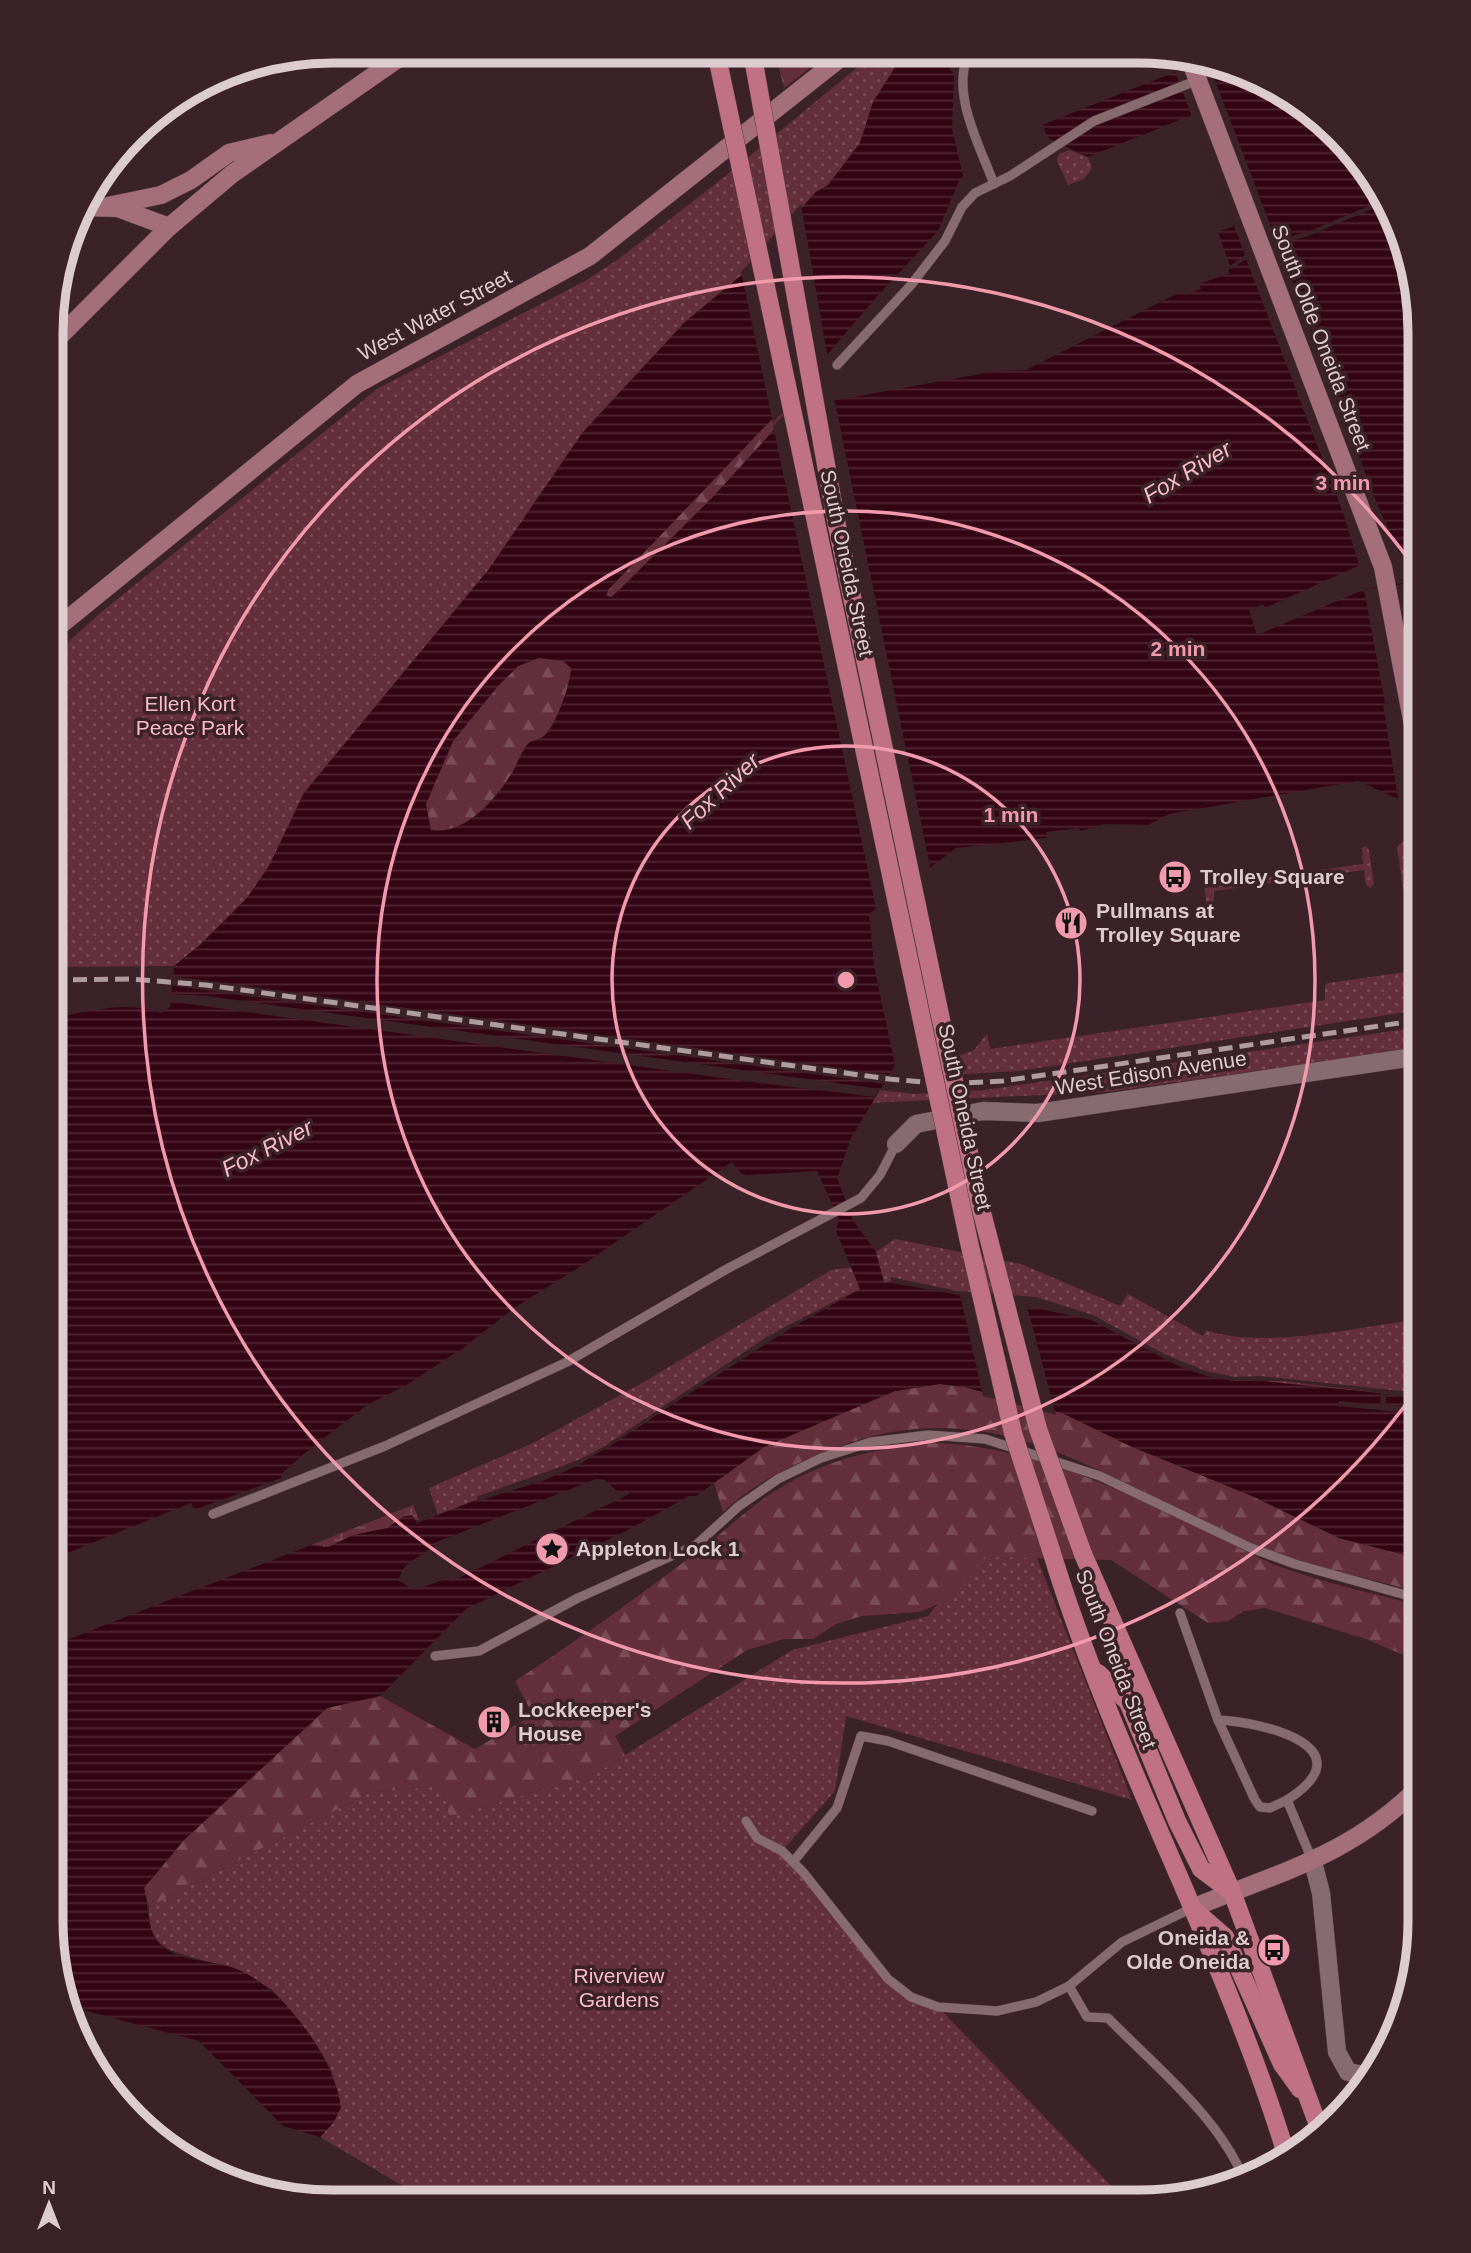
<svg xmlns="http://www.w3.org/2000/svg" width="1471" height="2253" viewBox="0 0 1471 2253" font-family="Helvetica,sans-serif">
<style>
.green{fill:url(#green-dots)}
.forest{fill:url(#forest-firs)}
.wetland{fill:url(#wetland-marsh)}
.water{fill:url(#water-rules);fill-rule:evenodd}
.pier{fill:#3b2228}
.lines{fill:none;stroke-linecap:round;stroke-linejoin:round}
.lane-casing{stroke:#564146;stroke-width:10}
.street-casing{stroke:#564146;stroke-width:19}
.secondary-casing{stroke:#564146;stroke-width:19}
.primary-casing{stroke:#564146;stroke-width:19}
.lane{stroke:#886b70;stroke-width:9}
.street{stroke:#886b70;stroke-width:18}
.secondary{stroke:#a46e7a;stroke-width:18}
.primary{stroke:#c07284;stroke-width:18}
.rail{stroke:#af9ca0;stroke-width:5;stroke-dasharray:14 7;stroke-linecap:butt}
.primary-bridge-casing{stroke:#564146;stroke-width:19;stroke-linecap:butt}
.primary-bridge{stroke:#c07284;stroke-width:18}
.ring{fill:none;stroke:#f29aad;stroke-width:3.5}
.labels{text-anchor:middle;stroke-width:7;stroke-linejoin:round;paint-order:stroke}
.street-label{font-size:21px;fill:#ddcccf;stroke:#3b2228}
.park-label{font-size:21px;fill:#fbbcc9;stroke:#3b2228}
.poi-label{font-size:21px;font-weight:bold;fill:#ddcccf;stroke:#3b2228;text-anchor:start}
.water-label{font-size:23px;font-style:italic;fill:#fabbc8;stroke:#3b2228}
.rim{fill:none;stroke:#ddcccf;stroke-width:9}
.centre{fill:#f29aad;stroke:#3b2228;stroke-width:3.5}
.ring-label{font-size:21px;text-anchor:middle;font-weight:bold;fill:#f29aad;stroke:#3b2228;stroke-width:7;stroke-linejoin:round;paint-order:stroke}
</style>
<defs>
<pattern id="green-dots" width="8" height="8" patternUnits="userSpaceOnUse" patternTransform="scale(1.75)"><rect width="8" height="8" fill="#642f3c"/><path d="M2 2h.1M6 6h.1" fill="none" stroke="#7a4c57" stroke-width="1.8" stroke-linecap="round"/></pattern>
<pattern id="forest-firs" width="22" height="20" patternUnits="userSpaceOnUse" patternTransform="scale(1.75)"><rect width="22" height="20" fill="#642f3c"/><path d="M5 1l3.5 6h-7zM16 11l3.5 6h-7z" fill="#7a4c57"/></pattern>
<pattern id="wetland-marsh" width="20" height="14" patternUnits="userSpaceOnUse" patternTransform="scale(1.75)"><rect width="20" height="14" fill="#642f3c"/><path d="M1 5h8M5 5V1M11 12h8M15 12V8" fill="none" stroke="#7a4c57"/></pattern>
<pattern id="water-rules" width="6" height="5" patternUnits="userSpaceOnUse" patternTransform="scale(1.75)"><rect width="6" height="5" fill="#330414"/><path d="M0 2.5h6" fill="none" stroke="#502735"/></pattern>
</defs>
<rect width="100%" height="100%" fill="#3b2228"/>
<g class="green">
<polygon points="876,52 905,52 873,102 860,143 828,185 816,192 744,273 685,322 583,432 489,569 304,793 269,866 247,898 200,945 174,966 52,967 53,656 99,614 377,389 585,281 620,258 723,178"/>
<polygon points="1069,150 1088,157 1092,168 1084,179 1068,185 1057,160 1059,154"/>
<polygon points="1402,842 1407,843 1420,918 1420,945 1416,946 1411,944 1397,847"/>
<polygon points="1365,846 1369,850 1374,884 1370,888 1366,885 1364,870 1214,891 1214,908 1209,909 1207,906 1202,873 1206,868 1211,872 1213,884 1363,864 1362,848"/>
<polygon points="1420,970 1420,1010 1019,1071 949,1075 954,1057 973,1051 987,1034 990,1049 1325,1000 1325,985 1328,983"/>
<polygon points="1420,1027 1420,1048 1106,1092 869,1103 878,1090 915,1094 985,1090"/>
<path d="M 895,1239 L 1021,1264 L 1120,1306 L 1128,1294 L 1203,1336 L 1206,1330 C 1263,1350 1359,1327 1420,1319 L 1420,1397 L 1234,1380 L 884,1283 L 876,1252 Z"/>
<polygon points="853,1267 860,1290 578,1464 438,1515 429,1488 535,1442 642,1383 831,1270"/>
<path d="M 1033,1548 L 1132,1800 L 846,1716 L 835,1791 L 782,1851 L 898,1987 L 938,2007 L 1127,2202 L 427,2200 L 320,2137 L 334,2122 C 333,2107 336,2083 330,2068 C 324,2053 281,1994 268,1987 C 250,1977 227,1968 208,1962 C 174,1950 148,1952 149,1907 L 371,1792 L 443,1786 L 449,1817 L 595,1774 L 792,1650 L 928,1616 L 984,1550 Z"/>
</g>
<g class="forest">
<polygon points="775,52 830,52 784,88"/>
<polygon points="794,408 711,499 612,597 606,597 608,590 772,419"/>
<path d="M 539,658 L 563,661 L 571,668 C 571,682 556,727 544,736 C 540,740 533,740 529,743 C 521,751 517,767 510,776 C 493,802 463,836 430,830 L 426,804 L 453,741 L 498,686 L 518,666 Z"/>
<path d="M 940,1384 L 964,1387 L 1062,1413 L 1130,1446 L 1252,1496 L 1339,1538 L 1420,1559 L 1420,1593 C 1368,1577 1312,1568 1262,1548 C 1114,1488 1001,1383 832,1449 C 791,1465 756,1482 723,1512 L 714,1483 L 764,1447 L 819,1422 L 895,1391 Z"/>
<path d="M 926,1443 C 1015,1443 1101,1481 1180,1518 C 1214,1533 1246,1554 1281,1567 C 1326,1584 1374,1593 1420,1606 L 1420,1662 L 1366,1639 L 1265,1608 L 1244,1611 L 1228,1621 L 1208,1623 L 1111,1560 L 985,1557 L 941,1603 L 919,1612 L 862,1616 L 836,1624 L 813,1639 L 784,1639 L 747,1650 L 615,1736 L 625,1755 L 595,1774 L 449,1817 L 443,1786 L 371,1792 L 149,1907 L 144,1888 L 184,1840 L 327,1708 L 380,1696 L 475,1749 L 533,1715 L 515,1681 C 579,1640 640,1595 701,1549 C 730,1527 757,1500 790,1482 C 833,1458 878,1449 926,1443 Z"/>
</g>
<polygon class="wetland" points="413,1505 419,1520 404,1519 396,1528 331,1548 311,1545"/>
<g class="water">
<path d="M 905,52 L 953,53 L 953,59 L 947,64 L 954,75 L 952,129 L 963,176 L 959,181 L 938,231 L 873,301 L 772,419 L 608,590 L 606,596 L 612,597 L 711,499 L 794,408 L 996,371 L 1026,370 L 1180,292 L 1185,295 L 1201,289 L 1199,284 L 1230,273 L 1228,270 L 1268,246 L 1305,237 L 1386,203 L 1399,224 L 1420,332 L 1420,545 L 1360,565 L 1265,608 L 1263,604 L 1249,610 L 1257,635 L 1363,590 L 1420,580 L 1420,694 L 1383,704 L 1398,799 L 1358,781 L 1169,814 L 1148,825 L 1106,824 L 1080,831 L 1079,828 L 1046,832 L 1047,838 L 956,848 L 869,914 L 874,966 L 895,1065 L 851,1138 L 837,1178 L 853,1220 L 876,1252 L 884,1283 L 891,1281 L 956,1294 L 1031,1299 L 1092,1318 L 1205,1375 L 1420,1397 L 1420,1559 L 1339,1538 L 1252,1496 L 1130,1446 L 1062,1413 L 964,1387 L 940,1384 L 895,1391 L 764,1447 L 696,1496 L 689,1496 L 626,1531 L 466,1609 L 380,1696 L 327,1708 L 184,1840 L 144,1888 C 149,1907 146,1928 159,1943 C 177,1963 211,1959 234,1968 C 281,1984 335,2058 341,2107 L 334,2122 L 320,2137 L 283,2126 L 199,2041 L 68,2006 L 51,1921 L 51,1646 L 311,1545 L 328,1547 L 353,1535 L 387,1528 L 404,1516 L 412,1515 L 417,1523 L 604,1450 L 770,1339 L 860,1289 L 836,1231 L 839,1219 L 817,1171 L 747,1175 L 742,1174 L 732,1162 L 581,1266 L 514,1308 L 463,1348 L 405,1386 L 367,1405 L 305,1453 L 282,1473 L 281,1478 L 194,1510 L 191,1503 L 60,1556 C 44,1530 53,1504 67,1480 L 51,1488 L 52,1019 C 89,1011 125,1000 161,1013 L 170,1007 L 174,966 L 200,945 L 247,898 L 269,866 L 304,793 L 489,569 L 583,432 L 685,322 L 744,273 L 816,192 L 828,185 L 860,143 L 873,102 ZM 539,658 L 563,661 L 571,668 C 571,682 556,727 544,736 C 540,740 533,740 529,743 C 521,751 517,767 510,776 C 494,802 463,836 431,830 L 426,804 L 453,741 L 498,686 L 518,666 ZM 598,1481 L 607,1482 L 615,1494 L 627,1490 L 629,1494 L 451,1582 L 449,1578 L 414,1590 L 398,1580 L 405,1566 L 440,1542 Z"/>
<path d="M 1214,63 C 1270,78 1328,113 1362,161 C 1371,173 1377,187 1384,200 L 1305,233 L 1267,242 L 1230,266 L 1218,232 L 1234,226 L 1192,115 L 1088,157 L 1048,138 L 1042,125 L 1175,72 Z"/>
</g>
<g class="pier">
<polygon points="1208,62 1276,240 1305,233 1384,200 1386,203 1305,237 1278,244 1378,506 1400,554 1360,568 1343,513 1246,259 1231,269 1230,266 1245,255 1175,72"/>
<polygon points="801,204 828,359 773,423 741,272"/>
<polygon points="834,397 931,871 877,913 773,426 793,405"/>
<polygon points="1409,583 1420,647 1420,694 1385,703 1364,590"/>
<polygon points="169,976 226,983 890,1075 885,1084 168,985"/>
<polygon points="168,994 207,996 880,1089 875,1097 744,1081 167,1001"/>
<polygon points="891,1277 957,1291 1036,1297 1093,1315 1166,1355 1206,1371 1234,1377 1261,1376 1420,1393 1420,1399 1387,1394 1385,1404 1420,1408 1420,1414 1338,1406 1339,1401 1380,1405 1381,1393 1282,1381 1233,1381 1206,1376 1178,1366 1091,1320 1027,1306 1056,1415 983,1396 960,1295 891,1283"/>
<polygon points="854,1291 775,1338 579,1465 545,1480 482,1500 477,1499 478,1496 577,1461 603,1447 768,1336"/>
<polygon points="596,1479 605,1480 618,1492 612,1495 605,1485 598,1484 585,1487 437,1549 434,1543"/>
</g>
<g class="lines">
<defs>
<g id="lane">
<path d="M 969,53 C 950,93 980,146 994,184"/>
<polyline points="837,365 911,285 945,241 962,207 975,193 1010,176 1094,121 1198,80"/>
<polyline points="213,1514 385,1446 567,1362 725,1270 861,1198 880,1175 896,1144"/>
<polyline points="1180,1613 1218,1720 1255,1800 1260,1807 1270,1808 1287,1800 1312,1860"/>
<polyline points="435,1656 479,1651 578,1598 696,1545 739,1506 778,1479 821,1458 871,1442 928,1435 985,1439 1100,1476 1251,1548 1295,1564 1420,1599"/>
<path d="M 1218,1720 C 1265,1722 1368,1748 1287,1800"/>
<polyline points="746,1821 757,1838 782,1851 803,1872 888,1979 911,1997 938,2007 997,2011 1036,2002 1069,1986 1122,1942 1192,1908"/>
<polyline points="793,1862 837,1808 861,1736 888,1741 1092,1811"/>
<path d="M 1069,1986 L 1087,2017 L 1108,2018 C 1157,2068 1218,2116 1245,2181"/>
</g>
<g id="street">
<polyline points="896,1144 916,1124 983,1111 1038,1113 1420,1056"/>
<polyline points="1313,1862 1321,1893 1337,2052 1348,2072 1371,2076"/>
</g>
<g id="secondary">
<polyline points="1189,57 1383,567 1420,762"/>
<polyline points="80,207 118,208 169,227"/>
<polyline points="103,207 161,195 191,180 229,153 271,143"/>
<polyline points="53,343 169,227 232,174 409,51"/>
<polyline points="53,631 357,384 590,256 848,52"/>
<path d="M 1192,1908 C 1280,1872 1350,1856 1420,1786"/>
</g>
<g id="primary">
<path d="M 1051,1550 C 1114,1758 1224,1949 1287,2157"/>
<polyline points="1083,1554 1232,1892 1321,2133"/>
<polyline points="1098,1673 1128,1702 1177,1821 1201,1869 1229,1890"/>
<polyline points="1195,1911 1225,1937 1282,2064 1300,2089"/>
</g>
</defs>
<use href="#lane" class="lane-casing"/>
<use href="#street" class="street-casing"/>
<use href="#secondary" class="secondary-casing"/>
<use href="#primary" class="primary-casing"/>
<use href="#lane" class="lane"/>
<use href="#street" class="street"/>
<use href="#secondary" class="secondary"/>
<use href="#primary" class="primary"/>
<polyline class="rail" points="52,980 131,979 206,985 889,1079 945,1084 1003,1081 1420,1020"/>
<defs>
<g id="primary-bridge">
<polyline points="752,52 837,526 980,1205 1038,1429 1083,1554"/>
<polyline points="719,66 969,1242 1013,1433 1051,1550"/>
</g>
</defs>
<use href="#primary-bridge" class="primary-bridge-casing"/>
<use href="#primary-bridge" class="primary-bridge"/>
</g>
<g class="ring">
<circle cx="846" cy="980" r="234"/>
<circle cx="846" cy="980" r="469"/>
<path d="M1418 1388A703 703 0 1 1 1418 572"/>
</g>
<defs>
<symbol id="bus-disc" viewBox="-11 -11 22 22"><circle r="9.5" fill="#f29aad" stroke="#3b2228"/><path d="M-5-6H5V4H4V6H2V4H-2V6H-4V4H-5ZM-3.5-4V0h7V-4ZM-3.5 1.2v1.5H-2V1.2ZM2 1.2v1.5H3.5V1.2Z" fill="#111"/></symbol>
<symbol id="restaurant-disc" viewBox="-11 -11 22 22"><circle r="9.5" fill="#f29aad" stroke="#3b2228"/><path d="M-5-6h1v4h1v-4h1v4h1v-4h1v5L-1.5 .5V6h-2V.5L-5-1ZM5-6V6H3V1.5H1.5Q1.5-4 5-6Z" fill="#111"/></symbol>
<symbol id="sight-disc" viewBox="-11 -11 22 22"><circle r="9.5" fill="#f29aad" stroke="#3b2228"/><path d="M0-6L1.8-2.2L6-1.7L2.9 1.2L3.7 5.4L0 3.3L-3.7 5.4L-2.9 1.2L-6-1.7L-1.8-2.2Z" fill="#111"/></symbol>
<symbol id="building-disc" viewBox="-11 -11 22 22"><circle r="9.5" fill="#f29aad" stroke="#3b2228"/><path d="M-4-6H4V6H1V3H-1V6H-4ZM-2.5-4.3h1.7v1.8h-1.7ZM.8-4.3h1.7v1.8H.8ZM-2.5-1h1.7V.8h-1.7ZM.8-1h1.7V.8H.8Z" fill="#111"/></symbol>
</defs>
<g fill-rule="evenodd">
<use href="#bus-disc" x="1156" y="858" width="38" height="38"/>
<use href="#restaurant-disc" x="1052" y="904" width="38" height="38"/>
<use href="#sight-disc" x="533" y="1530" width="38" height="38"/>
<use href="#building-disc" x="475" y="1703" width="38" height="38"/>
<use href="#bus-disc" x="1255" y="1931" width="38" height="38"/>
</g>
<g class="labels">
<g class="street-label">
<text transform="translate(435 315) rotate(-28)" y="7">West Water Street</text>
<text transform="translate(1321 338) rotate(69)" y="7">South Olde Oneida Street</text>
<text transform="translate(847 563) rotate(78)" y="7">South Oneida Street</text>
<text transform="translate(1151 1073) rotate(-9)" y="7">West Edison Avenue</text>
<text transform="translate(965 1117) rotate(78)" y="7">South Oneida Street</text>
<text transform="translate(1116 1659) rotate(69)" y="7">South Oneida Street</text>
</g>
<g class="park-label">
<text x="190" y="711">Ellen Kort<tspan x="190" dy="24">Peace Park</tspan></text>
<text x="619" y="1983">Riverview<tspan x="619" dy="24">Gardens</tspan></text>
</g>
<g class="poi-label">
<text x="1200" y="884">Trolley Square</text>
<text x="1096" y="918">Pullmans at<tspan x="1096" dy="24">Trolley Square</tspan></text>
<text x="576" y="1556">Appleton Lock 1</text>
<text x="518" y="1717">Lockkeeper's<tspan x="518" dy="24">House</tspan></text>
<text x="1250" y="1945" text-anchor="end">Oneida &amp;<tspan x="1250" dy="24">Olde Oneida</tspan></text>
</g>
<g class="water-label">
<text transform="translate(1187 472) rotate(-31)" y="8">Fox River</text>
<text transform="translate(720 791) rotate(-43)" y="8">Fox River</text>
<text transform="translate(267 1148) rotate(-27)" y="8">Fox River</text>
</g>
</g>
<path d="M0 0H1471V2253H0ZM332 63H1139A269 269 0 0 1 1408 332V1921A269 269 0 0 1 1139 2190H332A269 269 0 0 1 63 1921V332A269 269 0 0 1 332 63Z" fill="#3b2228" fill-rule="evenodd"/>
<path class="rim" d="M332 63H1139A269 269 0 0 1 1408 332V1921A269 269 0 0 1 1139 2190H332A269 269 0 0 1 63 1921V332A269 269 0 0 1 332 63Z"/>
<circle cx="846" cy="980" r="10" class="centre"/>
<g class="ring-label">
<text x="1343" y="490">3 min</text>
<text x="1178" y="656">2 min</text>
<text x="1011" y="822">1 min</text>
</g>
<g transform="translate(49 2204)" stroke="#3b2228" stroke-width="5" paint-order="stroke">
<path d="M0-5L12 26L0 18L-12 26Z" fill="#ddcccf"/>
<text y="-10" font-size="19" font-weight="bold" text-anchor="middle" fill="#ddcccf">N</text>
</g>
</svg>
